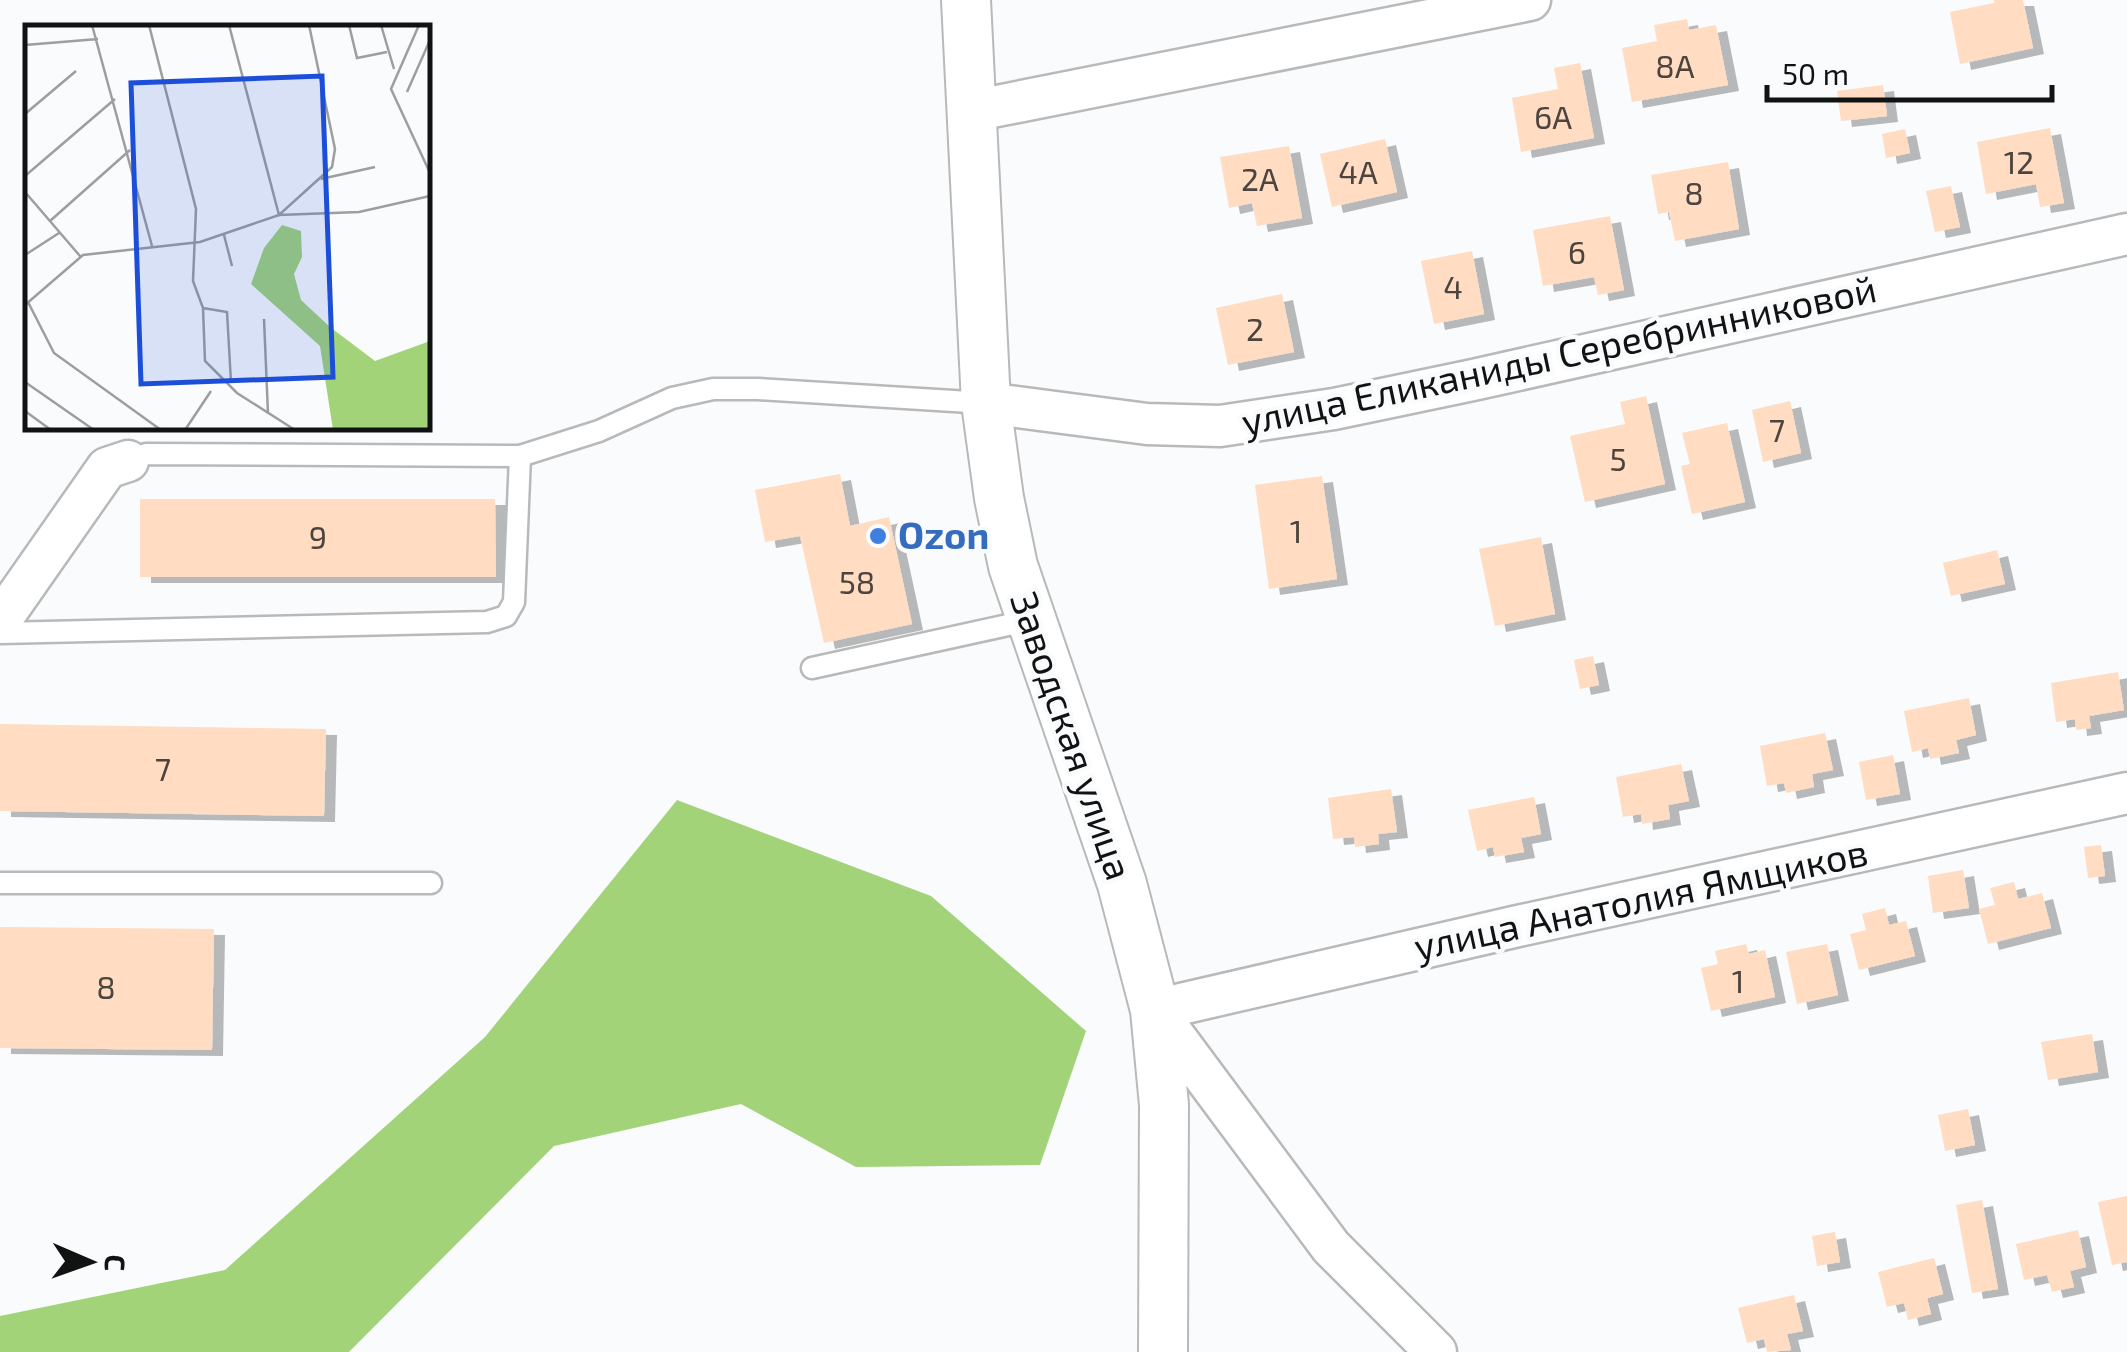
<svg xmlns="http://www.w3.org/2000/svg" width="2127" height="1352" viewBox="0 0 2127 1352" font-family="'Exo 2',sans-serif">
<style>
.forest{fill:#a2d378}
.building{fill:#ffdcc2;filter:url(#shadow)}
.lines{fill:none;stroke-linecap:round;stroke-linejoin:round}
.service-casing{stroke:#b8b9ba;stroke-width:25}
.minor-casing{stroke:#b8b9ba;stroke-width:45}
.tertiary-casing{stroke:#b8b9ba;stroke-width:52}
.service{stroke:#fff;stroke-width:20}
.minor{stroke:#fff;stroke-width:40}
.tertiary{stroke:#fff;stroke-width:48}
.shop-dot{fill:#3f7fe0;stroke:#fafbfc;stroke-width:4}
.labels{text-anchor:middle;stroke-width:9;stroke-linejoin:round;paint-order:stroke}
.number-label{font-size:32px;fill:#4c443e}
.street-label{font-size:38px;fill:#111212;stroke:#fafbfc}
.shop-label{font-size:38px;font-weight:bold;fill:#366cbe;stroke:#fafbfc;text-anchor:start}
.inset-road{fill:none;stroke:#9d9e9e;stroke-width:2.5}
.view{fill:#1d4ed8;fill-opacity:0.15;stroke:#1d4ed8;stroke-width:5}
.inset-edge{fill:none;stroke:#111212;stroke-width:5}
</style>
<defs>
<filter id="shadow"><feDropShadow dx="11" dy="6" stdDeviation="0" flood-color="#0004"/></filter>
</defs>
<rect width="100%" height="100%" fill="#fafbfc"/>
<polygon class="forest" points="677,800 931,896 1086,1031 1040,1165 856,1167 741,1104 554,1146 349,1352 0,1352 0,1316 225,1270 485,1037"/>
<g class="building">
<polygon points="1994,0 2023,0 2033,48 1960,64 1950,12 1994,3"/>
<polygon points="1687,19 1689,30 1716,25 1728,85 1632,102 1622,48 1657,41 1654,25"/>
<polygon points="1580,63 1594,138 1521,152 1512,98 1558,89 1554,68"/>
<polygon points="1883,85 1887,116 1841,121 1837,91"/>
<polygon points="2050,128 2064,203 2040,207 2036,184 1986,194 1977,142"/>
<polygon points="1905,129 1910,153 1886,158 1882,134"/>
<polygon points="1385,139 1397,192 1332,207 1320,154"/>
<polygon points="1289,146 1302,218 1257,226 1252,203 1229,208 1220,157"/>
<polygon points="1728,162 1739,229 1675,241 1669,212 1658,214 1651,175"/>
<polygon points="1951,186 1960,227 1935,232 1926,191"/>
<polygon points="1610,216 1624,290 1598,295 1594,277 1543,286 1533,230"/>
<polygon points="1472,251 1484,314 1434,324 1421,261"/>
<polygon points="1282,294 1294,352 1228,365 1216,308"/>
<polygon points="1646,396 1665,484 1585,502 1570,436 1625,424 1620,402"/>
<polygon points="1790,401 1801,453 1763,462 1752,410"/>
<polygon points="1727,423 1745,502 1692,514 1681,466 1690,464 1682,433"/>
<polygon points="840,474 850,526 889,517 912,624 824,643 800,536 765,542 755,490"/>
<polygon points="1322,476 1337,579 1269,589 1255,485"/>
<polygon points="140,499 495,499 496,577 140,577"/>
<polygon points="1541,537 1555,614 1495,626 1479,549"/>
<polygon points="1997,550 2005,584 1951,596 1943,563"/>
<polygon points="1593,656 1599,685 1580,689 1574,660"/>
<polygon points="2118,672 2124,710 2089,716 2091,728 2076,730 2075,719 2056,722 2051,683"/>
<polygon points="1969,698 1976,735 1956,740 1959,753 1930,759 1928,748 1912,752 1904,711"/>
<polygon points="0,724 326,729 324,816 0,811"/>
<polygon points="1825,733 1833,770 1812,774 1814,787 1786,793 1784,783 1767,786 1760,746"/>
<polygon points="1893,755 1900,794 1866,800 1859,762"/>
<polygon points="1681,764 1689,801 1668,805 1670,819 1642,824 1641,814 1623,817 1616,777"/>
<polygon points="1391,789 1397,832 1378,834 1379,844 1355,847 1354,837 1333,839 1328,798"/>
<polygon points="1534,797 1541,834 1521,838 1524,852 1495,857 1493,847 1477,851 1468,810"/>
<polygon points="2101,845 2105,876 2088,878 2084,847"/>
<polygon points="1963,870 1969,908 1933,913 1928,876"/>
<polygon points="2014,882 2018,899 2042,893 2051,928 1988,944 1979,909 1995,905 1990,888"/>
<polygon points="1885,908 1889,925 1906,921 1915,956 1859,970 1850,934 1866,930 1862,914"/>
<polygon points="0,927 214,929 212,1050 0,1048"/>
<polygon points="1746,944 1749,954 1765,950 1775,997 1711,1011 1701,968 1718,964 1715,951"/>
<polygon points="1827,944 1838,995 1797,1004 1786,952"/>
<polygon points="2092,1034 2098,1072 2048,1080 2041,1042"/>
<polygon points="1968,1109 1975,1145 1945,1151 1938,1115"/>
<polygon points="2127,1196 2127,1262 2112,1265 2098,1202"/>
<polygon points="1982,1200 1998,1289 1972,1293 1956,1205"/>
<polygon points="2078,1230 2086,1267 2070,1271 2074,1287 2052,1292 2047,1275 2024,1280 2016,1244"/>
<polygon points="1835,1232 1840,1262 1817,1266 1812,1236"/>
<polygon points="1934,1258 1943,1294 1927,1298 1931,1314 1908,1320 1904,1303 1887,1307 1878,1272"/>
<polygon points="1794,1295 1803,1331 1787,1334 1791,1350 1767,1352 1764,1339 1747,1343 1738,1308"/>
</g>
<g class="lines">
<defs>
<g id="service">
<polyline points="128,461 146,454 520,456 599,431 672,398 713,389 758,389 986,403"/>
<polyline points="0,633 487,622 506,616 514,602 520,456"/>
<polyline points="812,668 1031,620"/>
<polyline points="0,883 431,883"/>
</g>
<g id="minor">
<polyline points="972,111 1530,0"/>
<polyline points="986,403 1147,424 1220,426 1334,409 1473,380 2127,234"/>
<polyline points="0,621 107,468 128,461"/>
<polyline points="1436,1352 1331,1247 1155,1010 1518,926 2127,793"/>
</g>
<polyline id="tertiary" points="966,0 986,403 999,498 1013,566 1122,884 1155,1010 1164,1105 1163,1352"/>
</defs>
<use href="#service" class="service-casing"/>
<use href="#minor" class="minor-casing"/>
<use href="#tertiary" class="tertiary-casing"/>
<use href="#service" class="service"/>
<use href="#minor" class="minor"/>
<use href="#tertiary" class="tertiary"/>
</g>
<circle class="shop-dot" cx="878" cy="536" r="10"/>
<g class="labels">
<g class="number-label">
<text x="1675" y="78">8А</text>
<text x="1553" y="129">6А</text>
<text x="2019" y="174">12</text>
<text x="1358" y="184">4А</text>
<text x="1260" y="191">2А</text>
<text x="1694" y="205">8</text>
<text x="1577" y="264">6</text>
<text x="1453" y="299">4</text>
<text x="1255" y="341">2</text>
<text x="1777" y="442">7</text>
<text x="1618" y="471">5</text>
<text x="1296" y="543">1</text>
<text x="318" y="549">9</text>
<text x="857" y="594">58</text>
<text x="163" y="781">7</text>
<text x="1738" y="993">1</text>
<text x="106" y="999">8</text>
</g>
<g class="street-label">
<text transform="translate(1559 356) rotate(-12)" y="13">улица Еликаниды Серебринниковой</text>
<text transform="translate(1071 736) rotate(71)" y="13">Заводская улица</text>
<text transform="translate(1641 900) rotate(-12)" y="13">улица Анатолия Ямщиков</text>
</g>
<g class="shop-label">
<text x="898" y="549">Ozon</text>
</g>
</g>
<g transform="translate(25 25)">
<rect width="405" height="405" fill="#fafbfc"/>
<path d="M 257,200 L 276,206 L 277,232 L 269,249 L 276,275 L 305,302 L 350,336 L 405,316 L 405,405 L 308,405 L 295,321 L 226,259 L 239,223 Z" fill="#a2d378"/>
<path class="inset-road" d="M 67,0 L 127,221M 124,0 L 171,184 L 168,256 L 178,283 L 180,336 L 212,368 L 270,405M 204,0 L 254,190 L 307,142 L 310,124 L 284,0M 324,0 L 332,33 L 362,27M 356,0 L 369,44M 394,0 L 366,64 L 405,148M 0,20 L 73,14M 382,67 L 405,15M 0,89 L 51,46M 0,151 L 90,74M 296,154 L 350,142M 0,167 L 55,231M 25,196 L 105,125M 199,210 L 207,241M 0,230 L 34,208M 3,277 L 29,328 L 136,405M 0,280 L 58,230 L 175,217 L 254,190 L 334,187 L 405,171M 178,283 L 202,287 L 206,357M 239,294 L 243,389M 0,357 L 69,405M 0,386 L 26,405M 160,405 L 186,366"/>
<path class="view" d="M 297,51 L 308,352 L 116,359 L 106,58 Z"/>
<rect width="405" height="405" class="inset-edge"/>
</g>
<g transform="translate(90 1262) rotate(92)" stroke="#fafbfc" stroke-width="8" paint-order="stroke">
<path d="M0-8L18 38L0 25L-18 38Z" fill="#111212"/>
<text y="-15" font-size="28" font-weight="bold" text-anchor="middle" fill="#111212">С</text>
</g>
<path d="M1767 85v15h285v-15" fill="none" stroke="#111212" stroke-width="5"/>
<text x="1782" y="85" font-size="30" fill="#111212" stroke="#fafbfc" stroke-width="8" paint-order="stroke">50 m</text>
</svg>
